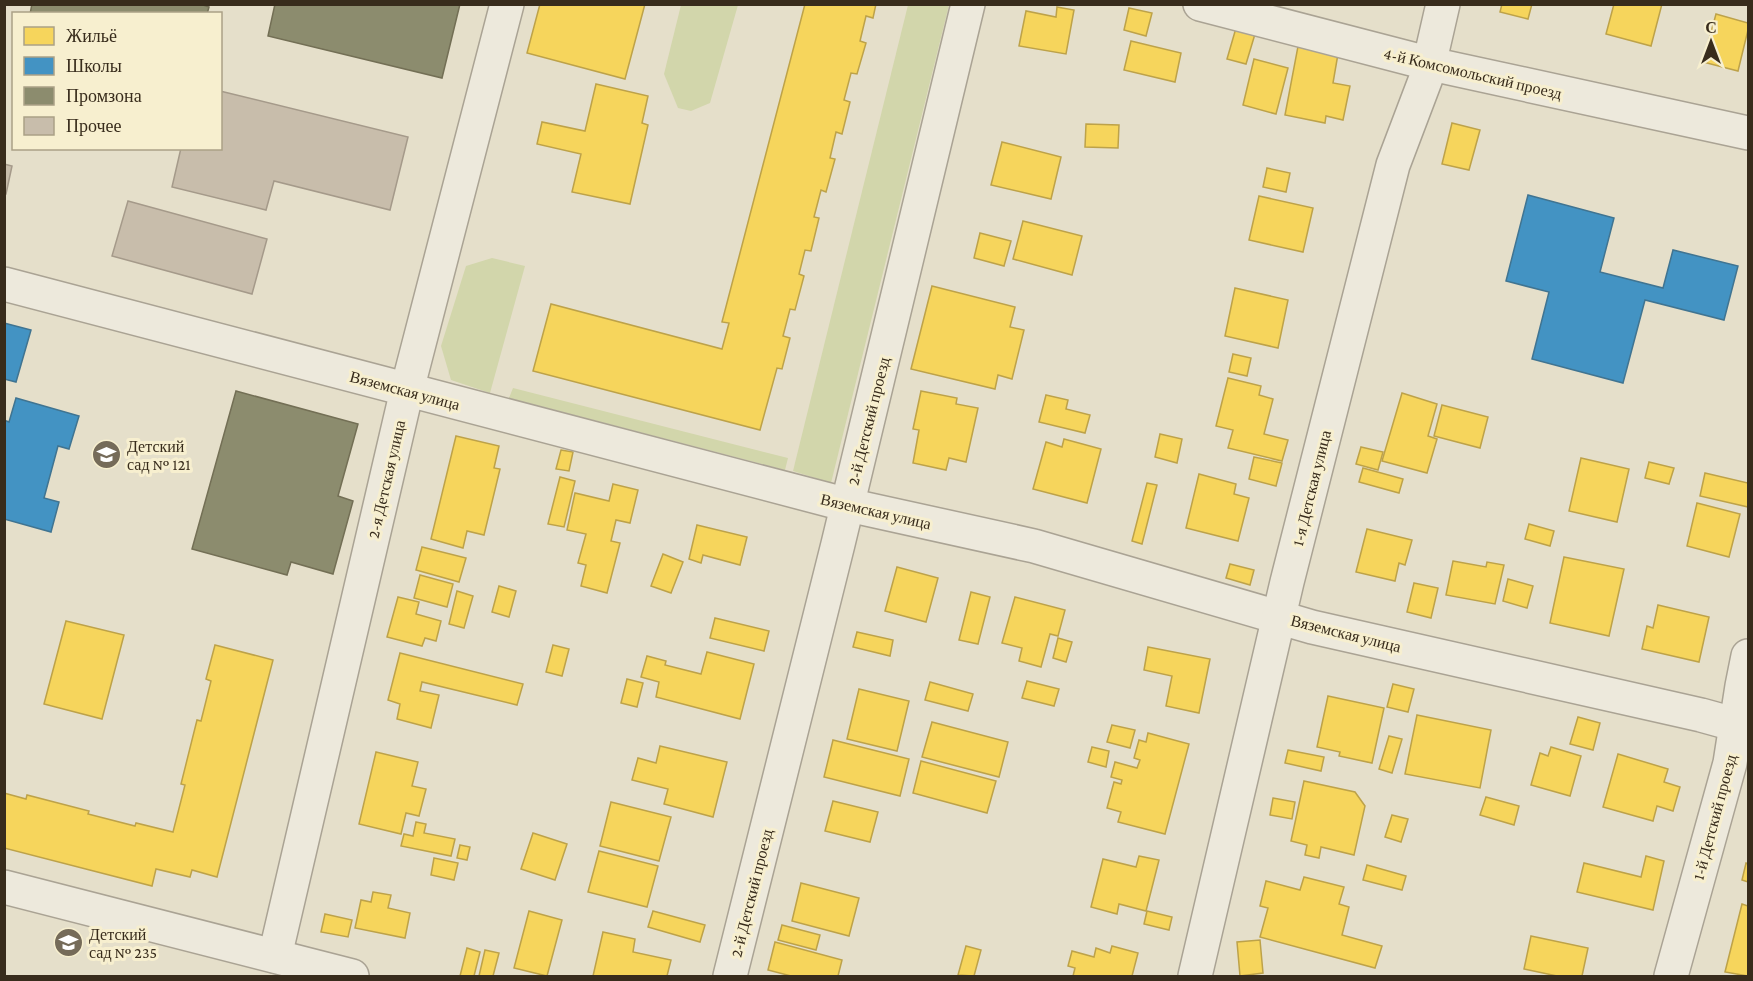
<svg xmlns="http://www.w3.org/2000/svg" width="1753" height="981" viewBox="0 0 1753 981" font-family="'Crimson Pro',serif">
<style>
.green{fill:#d2d6ab}
.homes{fill:#f6d55c;stroke:#bda249;stroke-width:1.5}
.schools{fill:#4393c3;stroke:#407491;stroke-width:1.5}
.industry{fill:#8c8c6e;stroke:#736f55;stroke-width:1.5}
.building{fill:#c8bdab;stroke:#a59a8a;stroke-width:1.5}
.lines{fill:none;stroke-linecap:round;stroke-linejoin:round}
.street-casing{stroke:#aaa394;stroke-width:36}
.street{stroke:#ede9dc;stroke-width:33}
.labels{text-anchor:middle;stroke-width:6;stroke-linejoin:round;paint-order:stroke}
.street-label{font-size:16px;fill:#382c1c;stroke:#f7efcf}
.poi-label{font-size:16px;fill:#382c1c;stroke:#f7efcf;text-anchor:start}
</style>
<rect width="100%" height="100%" fill="#e5dfca"/>
<g class="green">
<polygon points="681,5 738,5 710,103 691,111 678,108 664,74"/>
<polygon points="908,5 949,5 831,483 793,471"/>
<polygon points="492,258 525,266 490,393 451,380 441,346 466,266"/>
<polygon points="513,388 788,458 785,470 509,398"/>
</g>
<g class="homes">
<polygon points="540,4 645,4 625,79 527,53"/>
<polygon points="805,4 876,4 873,18 866,16 860,41 866,43 857,74 851,73 844,100 850,102 842,134 836,132 830,158 835,159 826,192 821,190 814,217 819,218 811,251 805,250 799,274 804,276 795,310 790,309 783,336 790,338 782,369 777,368 760,430 533,371 551,304 722,349 729,323 722,322"/>
<polygon points="1502,4 1532,4 1528,19 1500,12"/>
<polygon points="1614,4 1662,4 1651,46 1606,34"/>
<polygon points="1057,7 1074,10 1066,54 1019,46 1026,11 1056,17"/>
<polygon points="1129,8 1152,13 1146,36 1124,30"/>
<polygon points="1716,14 1748,23 1748,30 1738,71 1703,62"/>
<polygon points="1236,28 1255,34 1246,64 1227,59"/>
<polygon points="1131,41 1181,53 1175,82 1124,70"/>
<polygon points="1299,41 1339,48 1333,83 1350,86 1343,120 1326,116 1325,123 1285,115"/>
<polygon points="1254,59 1288,68 1276,114 1243,105"/>
<polygon points="596,84 648,96 642,123 648,125 630,204 572,192 581,154 537,144 542,122 585,131"/>
<polygon points="1452,123 1480,130 1469,170 1442,164"/>
<polygon points="1086,124 1119,125 1118,148 1085,147"/>
<polygon points="1002,142 1061,157 1051,199 991,185"/>
<polygon points="1267,168 1290,173 1286,192 1263,187"/>
<polygon points="1259,196 1313,208 1303,252 1249,240"/>
<polygon points="1023,221 1082,236 1072,275 1013,259"/>
<polygon points="980,233 1011,241 1004,266 974,258"/>
<polygon points="932,286 1015,307 1010,327 1024,330 1012,379 998,375 995,389 911,369"/>
<polygon points="1235,288 1288,300 1278,348 1225,336"/>
<polygon points="1233,354 1251,358 1247,376 1229,372"/>
<polygon points="1228,378 1261,386 1259,395 1273,399 1264,434 1288,440 1282,461 1228,448 1233,430 1216,426"/>
<polygon points="921,391 957,398 956,404 978,408 966,462 949,458 946,470 913,463 919,430 913,429"/>
<polygon points="1402,393 1437,404 1428,436 1437,439 1427,473 1382,461"/>
<polygon points="1046,395 1068,400 1066,409 1090,415 1085,433 1039,422"/>
<polygon points="1442,405 1488,417 1480,448 1434,436"/>
<polygon points="1160,434 1182,439 1177,463 1155,457"/>
<polygon points="456,436 499,446 494,468 500,469 484,535 467,531 463,548 431,539"/>
<polygon points="1064,439 1101,449 1087,503 1033,489 1046,442 1062,447"/>
<polygon points="1361,447 1383,452 1378,470 1356,464"/>
<polygon points="561,450 573,452 569,471 556,469"/>
<polygon points="1254,457 1282,463 1276,486 1249,479"/>
<polygon points="1581,458 1629,469 1617,522 1569,511"/>
<polygon points="1649,462 1674,468 1669,484 1645,478"/>
<polygon points="1363,468 1403,479 1399,493 1359,482"/>
<polygon points="1705,473 1748,483 1748,507 1700,496"/>
<polygon points="1199,474 1236,484 1234,494 1249,498 1238,541 1186,528"/>
<polygon points="560,477 575,481 564,527 548,524"/>
<polygon points="1147,483 1157,485 1142,544 1132,541"/>
<polygon points="613,484 638,490 630,523 616,520 611,541 620,543 607,593 581,586 586,565 578,563 586,534 567,530 575,493 609,501"/>
<polygon points="1697,503 1740,514 1729,557 1687,546"/>
<polygon points="1529,524 1554,531 1550,546 1525,539"/>
<polygon points="697,525 747,537 740,565 703,555 701,563 689,559"/>
<polygon points="1367,529 1412,540 1405,565 1399,563 1395,581 1356,572"/>
<polygon points="422,547 466,558 459,582 416,570"/>
<polygon points="663,554 683,562 671,593 651,586"/>
<polygon points="1564,557 1624,569 1609,636 1550,623"/>
<polygon points="1453,561 1486,567 1487,562 1504,565 1495,604 1446,595"/>
<polygon points="1230,564 1254,570 1250,585 1226,578"/>
<polygon points="897,567 938,578 926,622 885,611"/>
<polygon points="420,575 453,584 447,607 414,598"/>
<polygon points="1508,579 1533,586 1527,608 1503,601"/>
<polygon points="1414,583 1438,588 1431,618 1407,612"/>
<polygon points="499,586 516,591 509,617 492,612"/>
<polygon points="457,591 473,596 464,628 449,624"/>
<polygon points="971,592 990,597 978,644 959,640"/>
<polygon points="398,597 419,602 416,614 441,621 436,641 425,638 422,646 387,637"/>
<polygon points="1015,597 1065,610 1058,636 1050,634 1041,667 1019,661 1022,648 1002,643"/>
<polygon points="1658,605 1709,617 1699,662 1642,649 1647,626 1653,628"/>
<polygon points="715,618 769,631 764,651 710,638"/>
<polygon points="66,621 124,635 102,719 44,704"/>
<polygon points="857,632 893,640 890,656 853,647"/>
<polygon points="1058,638 1072,642 1066,662 1053,658"/>
<polygon points="215,645 273,660 217,877 192,870 190,877 156,869 152,886 4,848 4,793 26,799 27,795 89,811 88,814 135,826 136,823 173,832 185,785 181,784 197,720 201,721 211,681 206,679"/>
<polygon points="553,645 569,649 562,676 546,672"/>
<polygon points="1148,647 1210,659 1199,713 1166,706 1172,676 1144,670"/>
<polygon points="707,652 754,664 740,719 656,697 659,682 641,677 647,656 666,661 665,665 701,674"/>
<polygon points="400,653 523,684 517,705 422,682 420,691 439,695 431,728 397,719 400,704 388,700"/>
<polygon points="627,679 643,683 637,707 621,703"/>
<polygon points="1027,681 1059,689 1054,706 1022,698"/>
<polygon points="930,682 973,694 968,711 925,700"/>
<polygon points="1393,684 1414,689 1408,712 1387,707"/>
<polygon points="859,689 909,701 897,751 847,739"/>
<polygon points="1328,696 1384,708 1372,763 1339,756 1340,752 1317,747"/>
<polygon points="1417,715 1491,730 1480,788 1405,774"/>
<polygon points="1578,717 1600,723 1593,750 1570,744"/>
<polygon points="932,722 1008,742 999,777 922,757"/>
<polygon points="1112,725 1135,730 1130,748 1107,742"/>
<polygon points="1148,733 1189,744 1165,834 1118,822 1121,812 1107,808 1114,782 1121,784 1122,780 1111,777 1115,762 1137,768 1140,760 1134,758 1139,740 1146,742"/>
<polygon points="1389,736 1402,739 1392,773 1379,769"/>
<polygon points="833,740 909,759 900,796 824,777"/>
<polygon points="660,746 727,762 713,817 664,804 668,789 632,780 638,758 656,763"/>
<polygon points="1092,747 1109,751 1106,767 1088,762"/>
<polygon points="1551,747 1581,756 1570,796 1531,785 1540,753 1548,756"/>
<polygon points="1288,750 1324,757 1321,771 1285,763"/>
<polygon points="376,752 418,762 412,786 426,789 419,816 406,813 401,834 359,824"/>
<polygon points="1618,754 1668,769 1664,782 1680,787 1673,811 1657,806 1653,821 1603,807"/>
<polygon points="921,761 996,781 987,813 913,793"/>
<polygon points="1304,781 1355,792 1365,806 1354,855 1321,847 1319,858 1305,855 1307,845 1291,841"/>
<polygon points="1486,797 1519,806 1514,825 1480,815"/>
<polygon points="1273,798 1295,802 1292,819 1270,815"/>
<polygon points="833,801 878,812 870,842 825,831"/>
<polygon points="611,802 671,817 659,861 600,846"/>
<polygon points="1392,815 1408,819 1401,842 1385,837"/>
<polygon points="416,822 426,824 424,833 455,839 451,856 401,846 404,834 413,836"/>
<polygon points="533,833 567,844 555,880 521,869"/>
<polygon points="460,845 470,847 467,860 457,858"/>
<polygon points="599,851 658,866 647,907 588,892"/>
<polygon points="1139,856 1159,860 1146,911 1119,904 1117,914 1091,907 1103,859 1136,867"/>
<polygon points="1646,856 1664,861 1653,910 1577,892 1584,863 1641,877"/>
<polygon points="434,858 458,863 454,880 431,875"/>
<polygon points="1746,863 1748,864 1748,882 1742,880"/>
<polygon points="1367,865 1406,876 1402,890 1363,880"/>
<polygon points="1304,877 1344,887 1339,904 1349,907 1342,935 1382,946 1375,968 1260,937 1268,908 1260,906 1266,881 1300,890"/>
<polygon points="801,883 859,898 849,936 792,921"/>
<polygon points="373,892 391,895 388,908 410,913 405,938 355,928 361,900 371,902"/>
<polygon points="1742,904 1748,906 1748,976 1725,972"/>
<polygon points="529,911 562,920 547,976 514,968"/>
<polygon points="653,911 705,925 700,942 648,927"/>
<polygon points="1147,911 1172,917 1169,930 1144,924"/>
<polygon points="325,914 352,920 348,937 321,932"/>
<polygon points="782,925 820,935 816,950 778,940"/>
<polygon points="603,932 635,939 633,952 671,960 667,976 593,976"/>
<polygon points="1531,936 1588,948 1582,976 1557,976 1524,969"/>
<polygon points="1260,940 1263,973 1240,976 1237,942"/>
<polygon points="775,942 842,960 838,976 791,976 768,970"/>
<polygon points="966,946 981,950 974,976 958,975"/>
<polygon points="1112,946 1138,953 1132,976 1073,976 1075,968 1068,966 1072,951 1094,957 1096,948 1110,953"/>
<polygon points="467,948 480,952 474,976 460,976"/>
<polygon points="485,950 499,953 493,976 479,976"/>
</g>
<g class="schools">
<polygon points="1528,195 1614,218 1600,272 1663,288 1673,250 1738,266 1724,320 1645,300 1623,383 1532,359 1549,292 1506,281"/>
<polygon points="4,323 31,330 16,382 4,379"/>
<polygon points="16,398 79,416 69,449 58,446 44,498 59,502 51,532 4,519 4,420 9,422"/>
</g>
<g class="industry">
<polygon points="32,4 200,4 209,7 207,14 30,14"/>
<polygon points="275,4 460,4 442,78 268,36"/>
<polygon points="236,391 358,424 338,496 353,501 333,574 291,562 287,575 192,549"/>
</g>
<g class="building">
<polygon points="220,91 408,137 390,210 274,181 266,210 172,187 181,148 220,148"/>
<polygon points="4,164 12,166 6,194 4,194"/>
<polygon points="128,201 267,239 252,294 112,256"/>
</g>
<g class="lines">
<defs>
<g id="street">
<polyline points="1200,4 1431,64 1748,133"/>
<polyline points="4,284 848,505 1034,546 1312,627 1701,715 1748,728"/>
<polyline points="4,887 352,976"/>
<polyline points="275,956 407,390 507,4"/>
<polyline points="730,976 838,544 968,4"/>
<polyline points="1195,976 1287,582 1393,165 1426,78 1443,4"/>
<polyline points="1671,976 1730,763 1742,686 1748,656"/>
</g>
</defs>
<use href="#street" class="street-casing"/>
<use href="#street" class="street"/>
</g>
<defs>
<symbol id="school-disc" viewBox="-11 -11 22 22"><circle r="9.5" fill="#756b59" stroke="#f7efcf"/><path d="M0-5L7-2L0 1L-7-2ZM-4 1L0 2.5L4 1V4Q0 6-4 4Z" fill="#fff"/></symbol>
</defs>
<g fill-rule="evenodd">
<use href="#school-disc" x="90" y="438" width="33" height="33"/>
<use href="#school-disc" x="52" y="926" width="33" height="33"/>
</g>
<g class="labels">
<g class="street-label">
<text transform="translate(1473 73) rotate(13)" y="6">4-й Комсомольский проезд</text>
<text transform="translate(405 390) rotate(15)" y="6">Вяземская улица</text>
<text transform="translate(868 421) rotate(-76)" y="6">2-й Детский проезд</text>
<text transform="translate(386 479) rotate(-77)" y="6">2-я Детская улица</text>
<text transform="translate(1311 488) rotate(-76)" y="6">1-я Детская улица</text>
<text transform="translate(876 511) rotate(13)" y="6">Вяземская улица</text>
<text transform="translate(1346 633) rotate(14)" y="6">Вяземская улица</text>
<text transform="translate(1714 817) rotate(-75)" y="6">1-й Детский проезд</text>
<text transform="translate(751 893) rotate(-76)" y="6">2-й Детский проезд</text>
</g>
<g class="poi-label">
<text x="127" y="452">Детский<tspan x="127" dy="18">сад № 121</tspan></text>
<text x="89" y="940">Детский<tspan x="89" dy="18">сад № 235</tspan></text>
</g>
</g>
<rect width="1753" height="981" fill="none" stroke="#382c1c" stroke-width="12"/>
<rect x="12" y="12" width="210" height="138" fill="#f7efcf" stroke="#aba187" stroke-width="1.5"/>
<rect x="24" y="27" width="30" height="18" fill="#f6d55c" stroke="#aba187" stroke-width="1.5"/>
<text x="66" y="42" font-size="18" fill="#382c1c">Жильё</text>
<rect x="24" y="57" width="30" height="18" fill="#4393c3" stroke="#aba187" stroke-width="1.5"/>
<text x="66" y="72" font-size="18" fill="#382c1c">Школы</text>
<rect x="24" y="87" width="30" height="18" fill="#8c8c6e" stroke="#aba187" stroke-width="1.5"/>
<text x="66" y="102" font-size="18" fill="#382c1c">Промзона</text>
<rect x="24" y="117" width="30" height="18" fill="#c8bdab" stroke="#aba187" stroke-width="1.5"/>
<text x="66" y="132" font-size="18" fill="#382c1c">Прочее</text>
<g transform="translate(1711 42)" stroke="#f7efcf" stroke-width="4.5" paint-order="stroke">
<path d="M0-4.5L10 22L0 15L-10 22Z" fill="#382c1c"/>
<text y="-9" font-size="16" font-weight="bold" text-anchor="middle" fill="#382c1c">С</text>
</g>
</svg>
